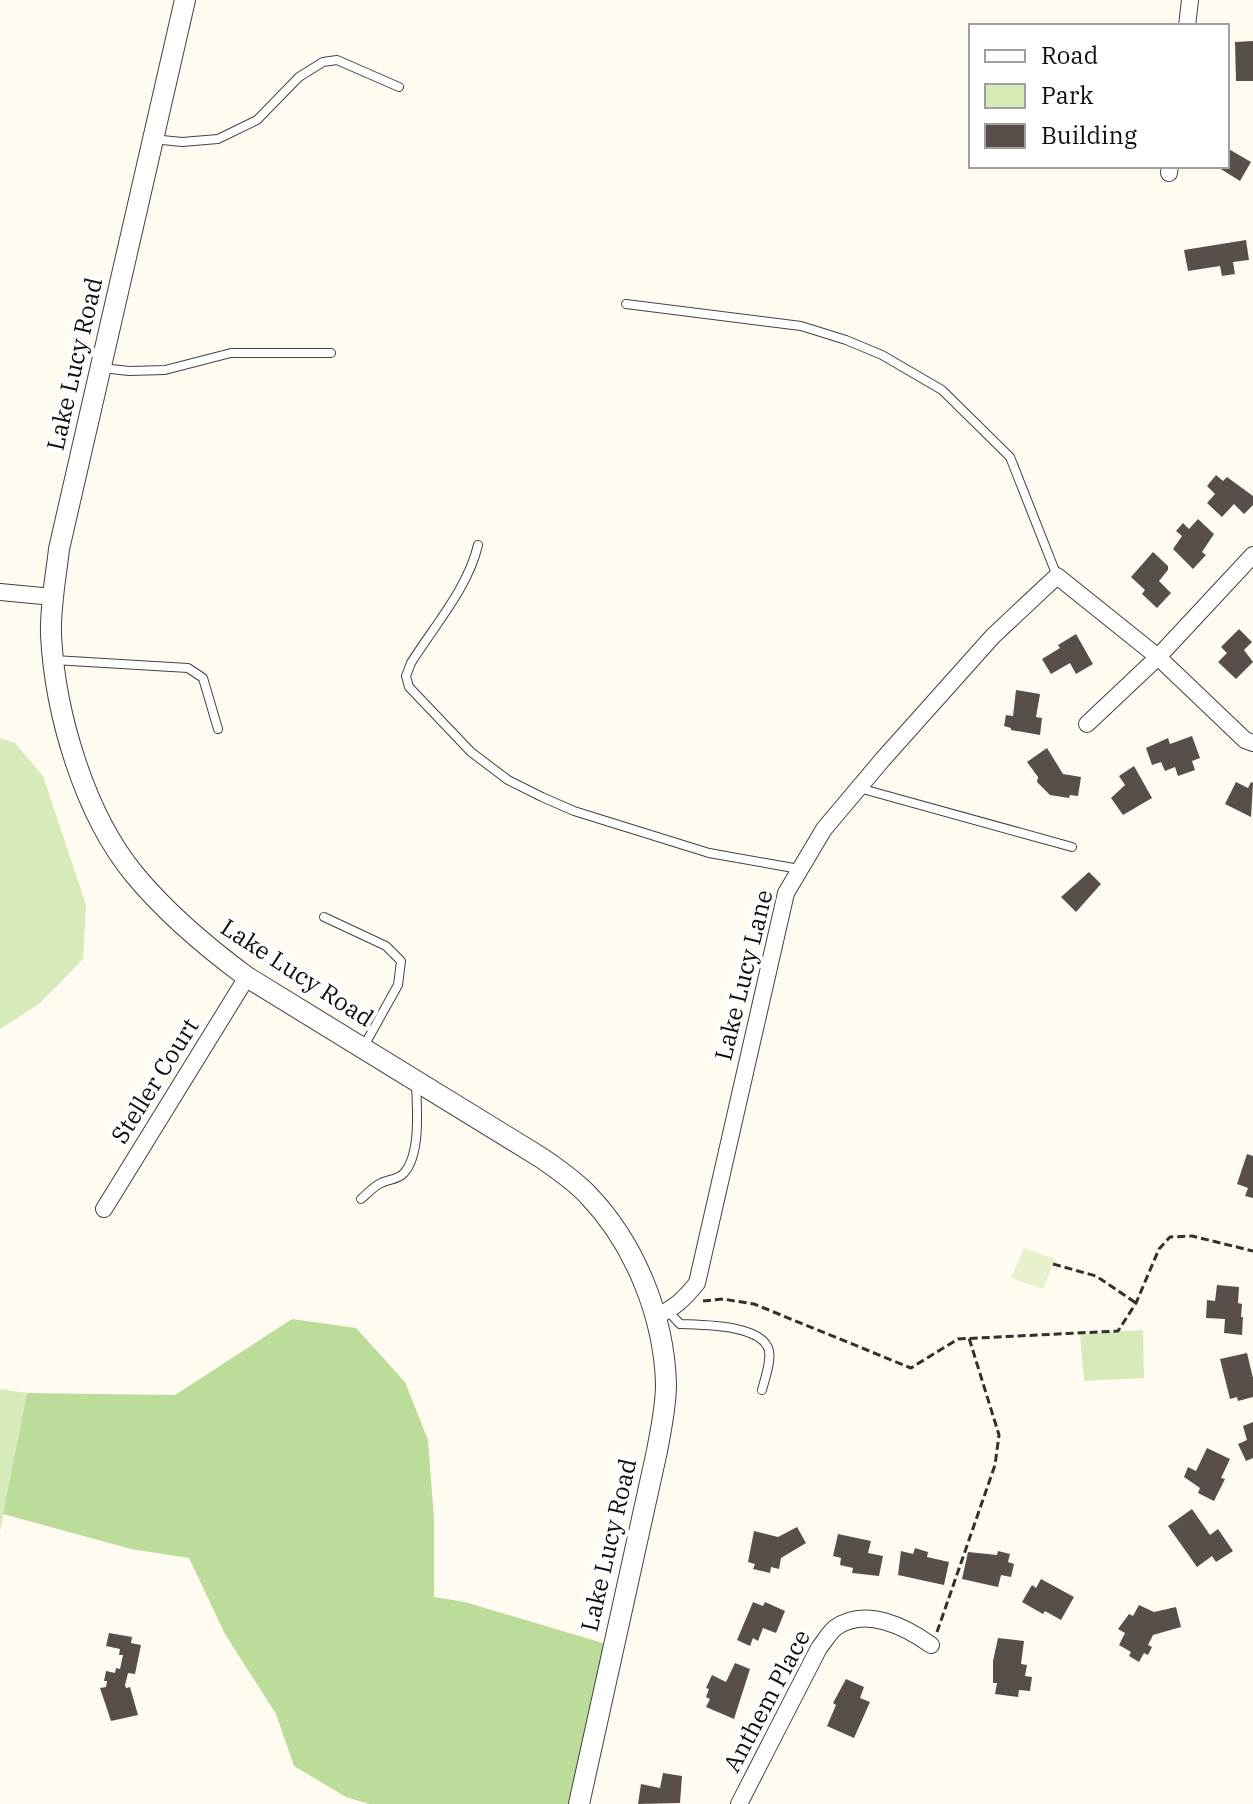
<svg xmlns="http://www.w3.org/2000/svg" width="1253" height="1804" viewBox="0 0 1253 1804" font-family="'IBM Plex Serif',serif">
<style>
.green{fill:#d7ebba}
.forest{fill:#bcdc99}
.pitch{fill:#e7f2cc}
.building{fill:#584f4b}
.lines{fill:none;stroke-linecap:round;stroke-linejoin:round}
.service-casing{stroke:#424242;stroke-width:10}
.minor-casing{stroke:#424242;stroke-width:18}
.tertiary-casing{stroke:#424242;stroke-width:22}
.path{stroke:#313131;stroke-width:3;stroke-dasharray:8 4;stroke-linecap:butt}
.service{stroke:#fff;stroke-width:8}
.minor{stroke:#fff;stroke-width:16}
.tertiary{stroke:#fff;stroke-width:20}
.labels{text-anchor:middle;stroke-width:8;stroke-linejoin:round;paint-order:stroke}
.street-label{font-size:24px;fill:#0f0f0f;stroke:#fff}
</style>
<rect width="100%" height="100%" fill="#fffbf1"/>
<g class="green">
<polygon points="0,738 15,743 43,776 86,905 83,959 39,1004 0,1029"/>
<polygon points="1143,1330 1144,1378 1084,1381 1080,1334"/>
<polygon points="0,1389 27,1393 0,1532"/>
</g>
<polygon class="forest" points="292,1319 356,1328 405,1382 428,1440 434,1519 434,1597 465,1602 613,1646 579,1804 369,1804 346,1797 294,1766 276,1714 225,1634 189,1558 131,1549 3,1514 27,1393 175,1395"/>
<polygon class="pitch" points="1024,1248 1055,1259 1043,1289 1011,1278"/>
<g class="building">
<polygon points="1253,41 1253,81 1236,81 1235,42"/>
<polygon points="1227,148 1251,162 1240,181 1216,166 1227,166"/>
<polygon points="1246,240 1249,260 1233,262 1235,274 1222,276 1220,266 1188,271 1184,250"/>
<polygon points="1216,475 1223,481 1227,477 1253,496 1253,505 1244,514 1234,504 1222,517 1207,503 1215,494 1207,486"/>
<polygon points="1198,519 1214,534 1202,552 1206,555 1193,569 1173,549 1182,536 1176,531 1183,523 1189,529"/>
<polygon points="1153,552 1168,566 1168,570 1159,581 1171,593 1157,608 1142,594 1145,590 1131,577"/>
<polygon points="1239,629 1252,642 1244,650 1253,662 1236,679 1218,662 1227,653 1221,647"/>
<polygon points="1076,634 1093,664 1076,674 1070,663 1051,674 1042,659 1060,648 1058,645"/>
<polygon points="1016,690 1040,694 1036,717 1042,718 1040,735 1011,730 1011,728 1004,726 1006,715 1013,716"/>
<polygon points="1192,736 1200,758 1192,761 1195,770 1178,776 1175,767 1165,771 1161,762 1152,765 1146,748 1168,738 1170,744"/>
<polygon points="1047,748 1063,774 1081,777 1078,796 1070,795 1069,798 1050,795 1037,782 1038,777 1027,762"/>
<polygon points="1134,766 1152,798 1123,815 1111,798 1125,785 1119,776"/>
<polygon points="1236,782 1248,788 1251,782 1253,783 1251,817 1225,804"/>
<polygon points="1089,872 1101,884 1076,912 1061,897"/>
<polygon points="1247,1154 1253,1156 1253,1198 1245,1196 1248,1188 1237,1184"/>
<polygon points="1217,1285 1239,1287 1238,1303 1242,1304 1241,1317 1243,1317 1242,1335 1224,1333 1225,1319 1206,1318 1207,1300 1215,1301"/>
<polygon points="1247,1353 1253,1378 1253,1397 1238,1401 1237,1397 1230,1399 1220,1359"/>
<polygon points="1253,1422 1253,1458 1246,1461 1238,1444 1247,1440 1243,1426"/>
<polygon points="1207,1448 1230,1459 1221,1478 1225,1479 1214,1501 1198,1493 1200,1488 1184,1477 1188,1467 1196,1471"/>
<polygon points="1192,1509 1210,1535 1218,1529 1233,1551 1216,1562 1212,1556 1197,1567 1168,1526"/>
<polygon points="797,1527 806,1543 781,1558 779,1569 771,1567 770,1573 753,1569 755,1564 748,1562 754,1531 778,1537"/>
<polygon points="838,1534 871,1541 868,1553 883,1556 879,1576 852,1573 853,1568 840,1565 841,1558 833,1556"/>
<polygon points="915,1548 928,1552 927,1557 949,1562 944,1585 898,1575 901,1551 913,1554"/>
<polygon points="998,1551 1010,1554 1008,1562 1014,1564 1011,1577 1001,1575 998,1587 962,1579 968,1552 997,1555"/>
<polygon points="1041,1579 1074,1597 1061,1620 1045,1611 1043,1614 1022,1602 1032,1585 1036,1588"/>
<polygon points="753,1602 763,1606 765,1602 785,1611 776,1633 763,1628 758,1641 753,1638 750,1646 737,1640"/>
<polygon points="1139,1605 1154,1612 1176,1607 1181,1627 1153,1635 1148,1645 1152,1647 1148,1655 1144,1653 1139,1662 1129,1656 1131,1652 1119,1645 1125,1633 1118,1629 1129,1614 1133,1616"/>
<polygon points="109,1633 132,1637 131,1643 141,1645 135,1674 128,1673 125,1685 126,1688 130,1687 138,1715 111,1721 100,1688 106,1687 107,1681 104,1681 106,1671 115,1673 116,1668 120,1669 123,1655 119,1655 120,1649 106,1646"/>
<polygon points="998,1638 1024,1641 1021,1664 1027,1665 1025,1676 1032,1677 1030,1691 1019,1690 1018,1697 995,1694 997,1683 993,1683 993,1661"/>
<polygon points="735,1663 750,1669 734,1719 706,1707 710,1699 706,1697 709,1689 706,1688 712,1675 726,1682"/>
<polygon points="846,1679 864,1687 860,1698 870,1702 854,1738 827,1726 836,1705 833,1703"/>
<polygon points="663,1773 682,1776 680,1803 638,1804 641,1784 660,1788"/>
</g>
<g class="lines">
<defs>
<g id="service">
<polyline points="152,139 182,142 218,139 257,120 299,77 323,62 337,60 399,87"/>
<polyline points="626,304 801,326 846,340 882,355 942,390 1010,457 1057,576"/>
<polyline points="102,368 129,371 165,370 231,353 331,353"/>
<path d="M 478,545 C 468,588 434,626 411,663 L 406,676 L 409,687 L 471,752 L 508,780 L 542,797 L 574,811 L 709,853 L 799,869"/>
<polyline points="54,660 188,668 203,678 218,729"/>
<polyline points="859,788 1072,847"/>
<polyline points="324,917 386,946 401,961 398,985 364,1046"/>
<path d="M 361,1199 C 367,1194 374,1186 381,1183 C 389,1179 398,1180 404,1173 C 421,1154 417,1108 416,1084"/>
<path d="M 668,1311 L 680,1324 C 702,1325 763,1324 769,1351 C 771,1363 765,1378 762,1390"/>
</g>
<g id="minor">
<polyline points="1187,26 1190,0"/>
<polyline points="1169,173 1170,166"/>
<polyline points="0,592 53,597"/>
<polyline points="1087,724 1158,657 1253,555"/>
<polyline points="104,1209 247,977"/>
<path d="M 656,1316 C 674,1309 685,1298 697,1283 L 786,893 L 824,829 L 883,759 L 993,636 L 1057,576 L 1158,657 L 1245,740 L 1253,743"/>
<path d="M 739,1804 L 819,1648 C 824,1642 829,1633 835,1628 C 865,1606 906,1627 931,1645"/>
</g>
<path id="tertiary" d="M 185,0 L 59,549 C 56,577 50,606 51,635 C 55,713 84,813 134,874 C 167,914 205,946 247,977 L 540,1157 C 556,1168 574,1180 588,1195 C 635,1244 664,1316 666,1384 C 666,1407 661,1429 657,1451 L 579,1804"/>
</defs>
<use href="#service" class="service-casing"/>
<use href="#minor" class="minor-casing"/>
<use href="#tertiary" class="tertiary-casing"/>
<g class="path">
<polyline points="1053,1264 1096,1276 1136,1303"/>
<polyline points="703,1301 723,1299 754,1304 911,1368 958,1339 1118,1331 1136,1303 1159,1249 1170,1237 1192,1236 1253,1251"/>
<polyline points="937,1632 995,1465 999,1435 969,1338"/>
</g>
<use href="#service" class="service"/>
<use href="#minor" class="minor"/>
<use href="#tertiary" class="tertiary"/>
</g>
<g class="labels">
<g class="street-label">
<text transform="translate(75 364) rotate(-77)" y="8">Lake Lucy Road</text>
<text transform="translate(297 973) rotate(33)" y="8">Lake Lucy Road</text>
<text transform="translate(744 975) rotate(-76)" y="8">Lake Lucy Lane</text>
<text transform="translate(155 1081) rotate(-58)" y="8">Steller Court</text>
<text transform="translate(609 1545) rotate(-77)" y="8">Lake Lucy Road</text>
<text transform="translate(767 1701) rotate(-62)" y="8">Anthem Place</text>
</g>
</g>
<rect x="969" y="24" width="260" height="144" fill="#ffffff" stroke="#9f9f9f" stroke-width="2"/>
<rect x="985" y="50" width="40" height="12" fill="#ffffff" stroke="#9f9f9f" stroke-width="2"/>
<text x="1041" y="64" font-size="24" fill="#0f0f0f">Road</text>
<rect x="985" y="84" width="40" height="24" fill="#d7ebba" stroke="#9f9f9f" stroke-width="2"/>
<text x="1041" y="104" font-size="24" fill="#0f0f0f">Park</text>
<rect x="985" y="124" width="40" height="24" fill="#584f4b" stroke="#9f9f9f" stroke-width="2"/>
<text x="1041" y="144" font-size="24" fill="#0f0f0f">Building</text>
</svg>
